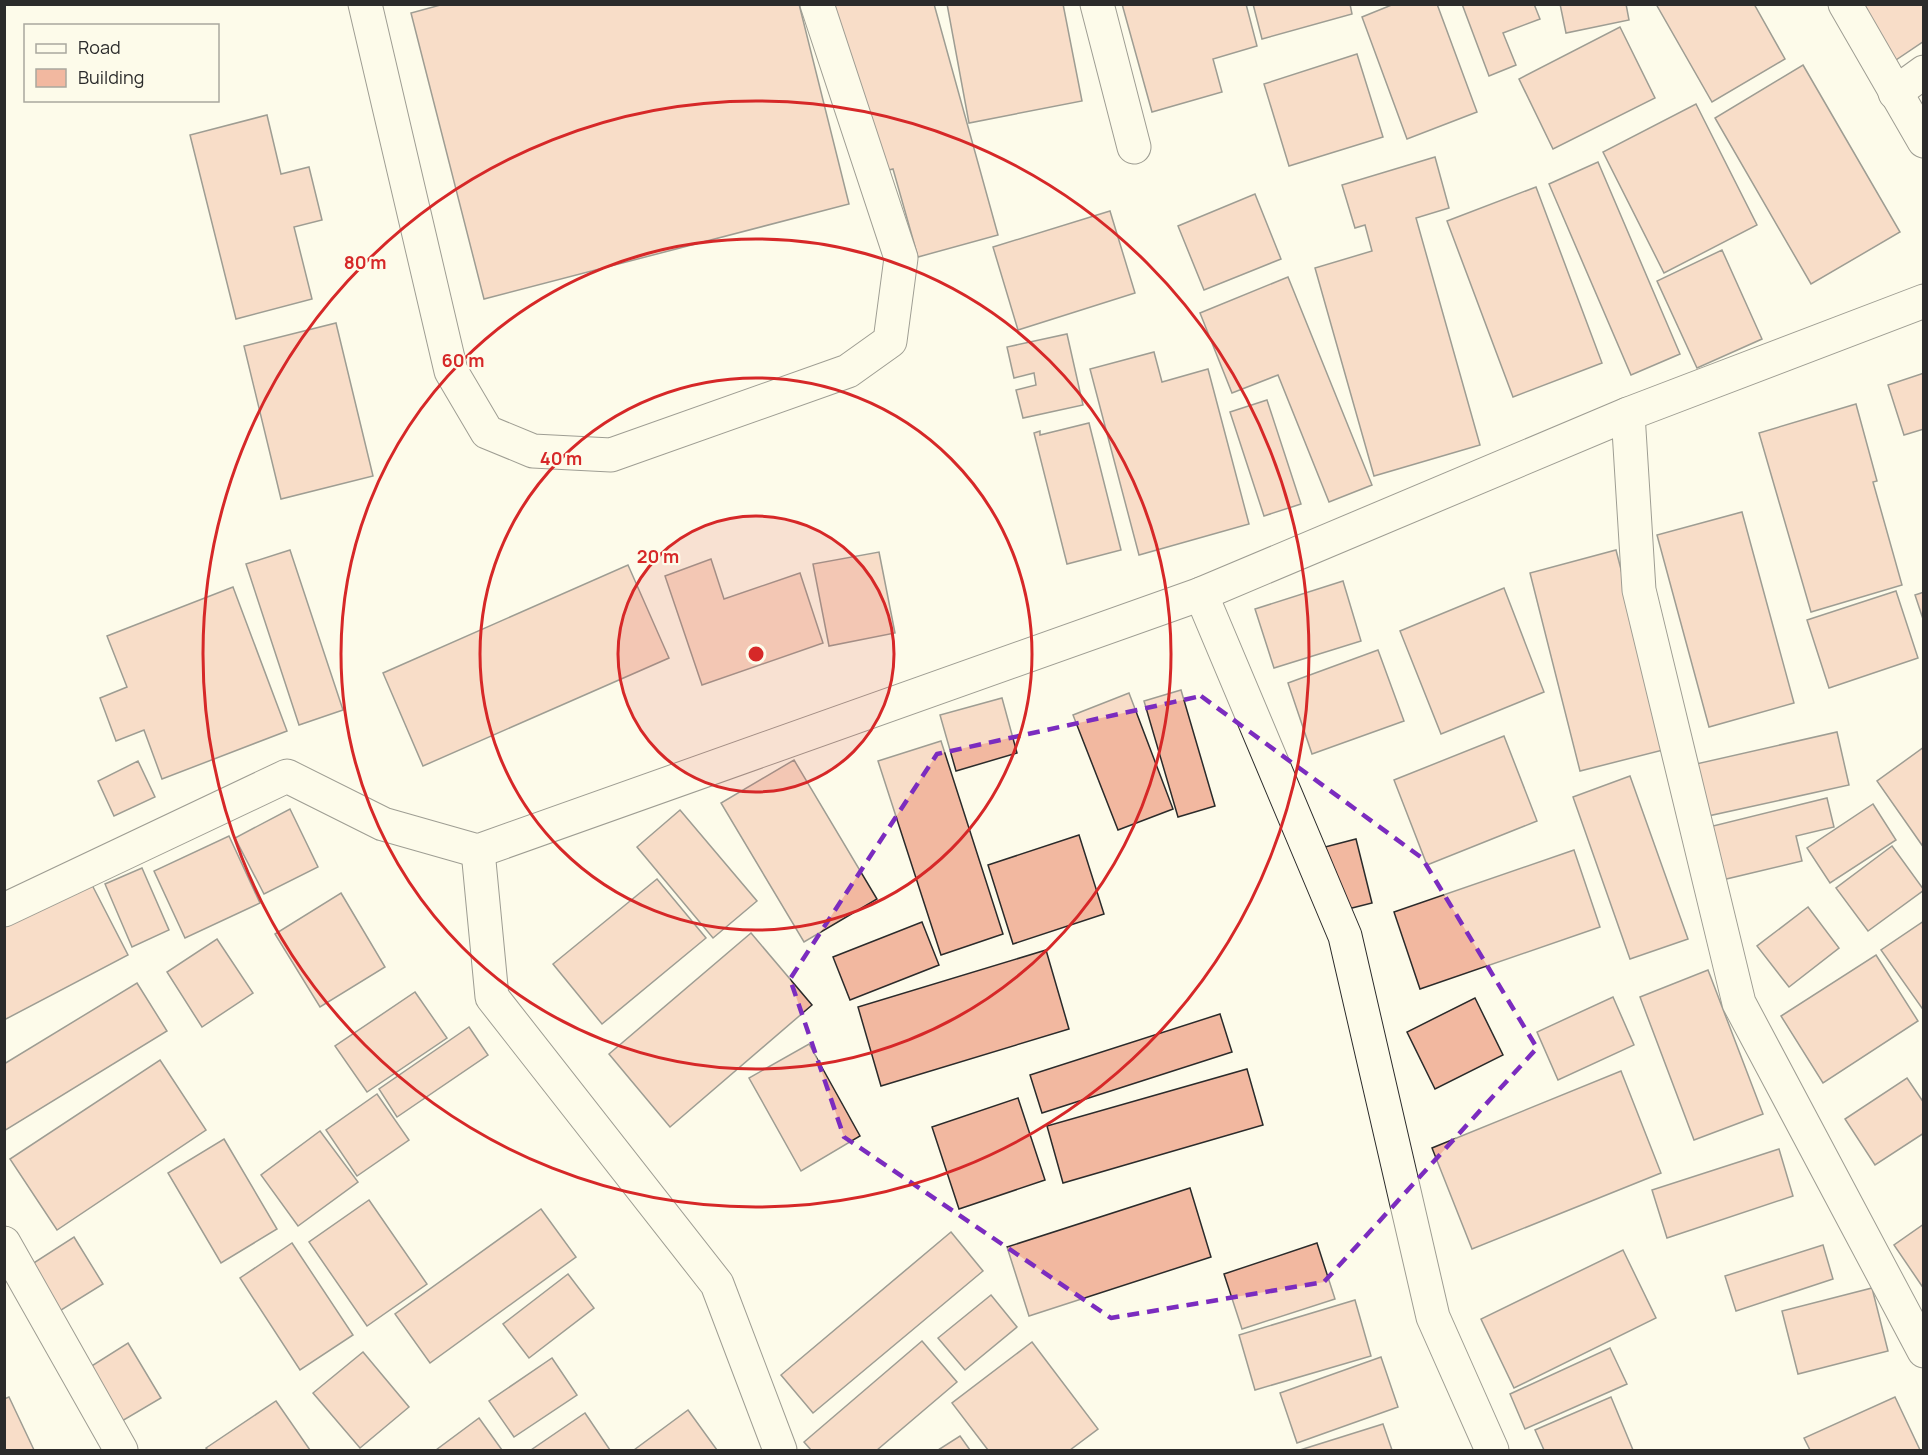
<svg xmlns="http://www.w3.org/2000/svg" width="1928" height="1455" viewBox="0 0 1928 1455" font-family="Manrope,sans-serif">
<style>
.building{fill:#f2b8a0;stroke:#2b2b2b;stroke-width:1.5}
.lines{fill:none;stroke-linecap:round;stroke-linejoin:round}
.minor-casing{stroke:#2b2b2b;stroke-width:35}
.minor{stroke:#fdfbea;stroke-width:33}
.marked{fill:none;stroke:#7b2cbf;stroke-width:4.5;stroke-dasharray:12 8;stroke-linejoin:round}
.ring{fill:none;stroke:#d62828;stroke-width:3}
.centre{fill:#d62828;stroke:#fdfbea;stroke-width:3}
.ring-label{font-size:18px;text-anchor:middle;font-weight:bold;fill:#d62828;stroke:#fdfbea;stroke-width:4.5;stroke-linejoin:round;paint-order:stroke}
</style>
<rect width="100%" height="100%" fill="#fdfbea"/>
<!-- building -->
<g class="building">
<path d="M 444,4 L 799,4 L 849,204 L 484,299 L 411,13 Z"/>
<path d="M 825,4 L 934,4 L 998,235 L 918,257 L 893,169 L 873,174 Z"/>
<path d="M 947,4 L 1063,4 L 1082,101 L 969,123 Z"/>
<path d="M 1122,4 L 1246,4 L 1257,46 L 1213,59 L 1222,92 L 1152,112 Z"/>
<path d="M 1253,4 L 1350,4 L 1352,14 L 1262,39 Z"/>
<path d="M 1394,4 L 1437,4 L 1477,112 L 1407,139 L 1362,17 Z"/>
<path d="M 1462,4 L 1534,4 L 1540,19 L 1503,33 L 1516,65 L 1489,76 Z"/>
<path d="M 1560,4 L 1626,4 L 1629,20 L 1566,33 Z"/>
<path d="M 1656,4 L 1754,4 L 1785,59 L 1712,102 Z"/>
<path d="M 1850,4 L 1924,4 L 1924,41 L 1890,64 Z"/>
<path d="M 1620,27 L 1655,98 L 1553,149 L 1519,79 Z"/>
<path d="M 1357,54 L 1383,137 L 1289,166 L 1264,84 Z"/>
<path d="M 1803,65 L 1900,232 L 1811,284 L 1715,118 Z"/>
<path d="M 1696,104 L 1757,225 L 1664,273 L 1603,152 Z"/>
<path d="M 267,115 L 281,174 L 309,167 L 322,220 L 294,227 L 312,299 L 236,319 L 190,135 Z"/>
<path d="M 1435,157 L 1449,208 L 1416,218 L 1480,445 L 1374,476 L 1315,268 L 1372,251 L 1365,225 L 1355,228 L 1342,185 Z"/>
<path d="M 1598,162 L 1680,354 L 1631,375 L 1549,184 Z"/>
<path d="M 1536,187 L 1602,363 L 1513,397 L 1447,221 Z"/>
<path d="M 1255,194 L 1281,259 L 1204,290 L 1178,226 Z"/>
<path d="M 1110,211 L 1135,293 L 1018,330 L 993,247 Z"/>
<path d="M 1722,250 L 1762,339 L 1697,368 L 1657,281 Z"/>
<path d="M 1288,277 L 1372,485 L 1329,502 L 1278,375 L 1232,393 L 1200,313 Z"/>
<path d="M 336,323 L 373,476 L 281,499 L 244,346 Z"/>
<path d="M 1067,334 L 1083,405 L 1023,418 L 1016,390 L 1036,385 L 1034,373 L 1014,378 L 1007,347 Z"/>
<path d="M 1154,352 L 1162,382 L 1208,369 L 1249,524 L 1139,555 L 1090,369 Z"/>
<path d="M 1924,373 L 1924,429 L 1904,435 L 1888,385 Z"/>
<path d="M 1267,400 L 1301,504 L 1264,516 L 1230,412 Z"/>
<path d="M 1856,404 L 1877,481 L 1873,482 L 1902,585 L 1811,612 L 1759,433 Z"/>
<path d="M 1089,423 L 1121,550 L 1067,564 L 1034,433 L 1040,431 L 1040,435 Z"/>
<path d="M 1742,512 L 1794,703 L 1709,727 L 1657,535 Z"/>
<path d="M 290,550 L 343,710 L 299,725 L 246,564 Z"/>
<path d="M 1616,550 L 1667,749 L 1580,771 L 1530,573 Z"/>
<path d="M 879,552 L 895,633 L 829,646 L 813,564 Z"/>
<path d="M 711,559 L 724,599 L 800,573 L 823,643 L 702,685 L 665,576 Z"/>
<path d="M 628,565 L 669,658 L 423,766 L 383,673 Z"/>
<path d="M 1343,581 L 1361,641 L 1274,668 L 1255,609 Z"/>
<path d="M 233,587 L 287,731 L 162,779 L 144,730 L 116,741 L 100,698 L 127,687 L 107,636 Z"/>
<path d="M 1504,588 L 1544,692 L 1441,734 L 1400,631 Z"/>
<path d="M 1896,591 L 1918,658 L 1829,688 L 1807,620 Z"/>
<path d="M 1924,592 L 1924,622 L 1915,595 Z"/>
<path d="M 1378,650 L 1404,721 L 1312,754 L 1288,683 Z"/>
<path d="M 1181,690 L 1215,806 L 1178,817 L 1144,701 Z"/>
<path d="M 1129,693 L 1173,809 L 1118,830 L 1073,715 Z"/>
<path d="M 1002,698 L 1017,753 L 956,771 L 940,715 Z"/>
<path d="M 1837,732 L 1849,785 L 1708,816 L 1696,764 Z"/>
<path d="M 1504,736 L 1537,821 L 1427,865 L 1394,780 Z"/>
<path d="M 941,741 L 1003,934 L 941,955 L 878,761 Z"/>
<path d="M 1924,747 L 1924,848 L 1877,781 Z"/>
<path d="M 794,760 L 877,899 L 804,942 L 721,803 Z"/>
<path d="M 138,761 L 155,797 L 114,816 L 98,781 Z"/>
<path d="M 1630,776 L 1688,939 L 1630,959 L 1573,797 Z"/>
<path d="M 1827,798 L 1834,827 L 1796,836 L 1802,861 L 1722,880 L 1709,827 Z"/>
<path d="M 1873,804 L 1896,840 L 1830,883 L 1807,848 Z"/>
<path d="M 290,809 L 318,867 L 264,894 L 235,838 Z"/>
<path d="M 680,810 L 757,901 L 713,938 L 637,847 Z"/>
<path d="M 1079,835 L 1104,914 L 1013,944 L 988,865 Z"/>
<path d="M 229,836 L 260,903 L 185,938 L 154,871 Z"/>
<path d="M 1356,839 L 1372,903 L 1340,911 L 1325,847 Z"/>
<path d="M 1892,846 L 1924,890 L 1868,931 L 1836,888 Z"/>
<path d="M 1574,850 L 1600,927 L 1420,989 L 1394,912 Z"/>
<path d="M 142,868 L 169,930 L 132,947 L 105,884 Z"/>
<path d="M 657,879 L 706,938 L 602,1024 L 553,964 Z"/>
<path d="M 90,881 L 128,955 L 4,1020 L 4,926 Z"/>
<path d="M 341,893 L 385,967 L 320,1007 L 275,934 Z"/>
<path d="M 1808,907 L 1839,948 L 1789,987 L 1757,946 Z"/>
<path d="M 1924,921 L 1924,1011 L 1881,950 Z"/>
<path d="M 922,922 L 939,965 L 850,1000 L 833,957 Z"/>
<path d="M 751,933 L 812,1005 L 670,1127 L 609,1054 Z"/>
<path d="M 217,939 L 253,993 L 202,1027 L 167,972 Z"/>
<path d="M 1046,950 L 1069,1029 L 881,1086 L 858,1007 Z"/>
<path d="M 1876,955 L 1918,1021 L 1823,1083 L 1781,1016 Z"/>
<path d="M 1708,970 L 1763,1114 L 1694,1140 L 1640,997 Z"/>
<path d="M 137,983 L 167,1031 L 4,1131 L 4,1064 Z"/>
<path d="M 415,992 L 447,1038 L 367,1092 L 335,1046 Z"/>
<path d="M 1613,997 L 1634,1045 L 1558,1080 L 1537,1032 Z"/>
<path d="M 1475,998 L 1503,1055 L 1435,1089 L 1407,1032 Z"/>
<path d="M 1220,1014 L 1232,1052 L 1042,1113 L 1030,1075 Z"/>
<path d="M 469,1027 L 488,1055 L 397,1117 L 379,1089 Z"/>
<path d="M 809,1044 L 860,1136 L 801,1171 L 749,1078 Z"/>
<path d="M 160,1060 L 206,1130 L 57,1230 L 10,1159 Z"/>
<path d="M 1247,1069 L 1263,1125 L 1063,1183 L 1047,1126 Z"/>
<path d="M 1621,1071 L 1661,1173 L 1472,1249 L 1432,1148 Z"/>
<path d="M 1907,1078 L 1924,1103 L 1924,1133 L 1875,1165 L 1845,1119 Z"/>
<path d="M 377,1094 L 409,1140 L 357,1176 L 326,1130 Z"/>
<path d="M 1018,1098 L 1045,1180 L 959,1209 L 932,1127 Z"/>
<path d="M 320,1131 L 358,1182 L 298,1226 L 261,1175 Z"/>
<path d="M 224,1139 L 277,1229 L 221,1263 L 168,1173 Z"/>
<path d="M 1779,1149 L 1793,1196 L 1667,1238 L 1652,1190 Z"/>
<path d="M 1190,1188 L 1211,1257 L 1029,1316 L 1007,1247 Z"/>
<path d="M 369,1200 L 427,1284 L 367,1326 L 309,1242 Z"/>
<path d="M 541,1209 L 576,1257 L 430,1363 L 395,1314 Z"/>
<path d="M 1924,1224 L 1924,1289 L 1894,1245 Z"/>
<path d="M 951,1232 L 983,1271 L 813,1413 L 781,1375 Z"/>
<path d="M 74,1237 L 103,1284 L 58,1312 L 29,1266 Z"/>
<path d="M 292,1243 L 353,1335 L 300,1370 L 240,1278 Z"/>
<path d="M 1317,1243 L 1335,1299 L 1242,1329 L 1224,1274 Z"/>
<path d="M 1823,1245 L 1833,1279 L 1736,1311 L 1725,1276 Z"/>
<path d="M 1623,1250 L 1656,1318 L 1514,1388 L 1481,1319 Z"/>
<path d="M 568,1274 L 594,1308 L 529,1358 L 503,1324 Z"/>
<path d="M 1872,1288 L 1888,1351 L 1798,1374 L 1782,1311 Z"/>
<path d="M 991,1295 L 1017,1327 L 965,1370 L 938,1338 Z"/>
<path d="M 1355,1300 L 1371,1356 L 1255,1390 L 1239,1335 Z"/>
<path d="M 922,1341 L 957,1382 L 877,1450 L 811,1450 L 804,1442 Z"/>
<path d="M 1032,1342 L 1098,1429 L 1070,1450 L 988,1450 L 952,1403 Z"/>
<path d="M 128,1343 L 161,1398 L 122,1421 L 90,1367 Z"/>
<path d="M 1610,1348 L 1627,1384 L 1525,1429 L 1510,1394 Z"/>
<path d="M 363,1352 L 409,1407 L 360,1448 L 313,1393 Z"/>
<path d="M 1381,1357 L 1398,1407 L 1297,1443 L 1280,1393 Z"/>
<path d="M 552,1358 L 577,1395 L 514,1437 L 489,1401 Z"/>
<path d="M 9,1397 L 34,1450 L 4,1450 L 4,1399 Z"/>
<path d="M 1611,1397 L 1633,1450 L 1544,1450 L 1535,1430 Z"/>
<path d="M 1895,1397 L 1920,1450 L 1810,1450 L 1804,1438 Z"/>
<path d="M 276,1401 L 310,1450 L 208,1450 L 206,1448 Z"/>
<path d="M 688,1410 L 717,1450 L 634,1450 Z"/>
<path d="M 585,1413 L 610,1450 L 531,1450 Z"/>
<path d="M 479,1418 L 502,1450 L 436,1450 Z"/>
<path d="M 1383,1424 L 1392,1450 L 1300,1450 Z"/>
<path d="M 960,1436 L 970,1450 L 938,1450 Z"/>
</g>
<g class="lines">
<defs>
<g id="minor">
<path d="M 365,4 L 451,371 L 487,432 L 533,451 L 611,455 L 848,371 L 890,341 L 901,258 L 817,4"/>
<path d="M 1097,4 L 1134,147"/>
<path d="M 1845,4 L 1924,141"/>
<path d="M 1895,93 L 1924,72"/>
<path d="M 1628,414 L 1639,590 L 1739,1003 L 1924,1351"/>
<path d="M 1201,594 L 1345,936 L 1433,1317 L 1492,1450"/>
<path d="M 478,851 L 492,997 L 717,1284 L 780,1450"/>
<path d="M 4,910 L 287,776 L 383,824 L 478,851 L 1201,594 L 1628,414 L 1924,301"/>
<path d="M 4,1243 L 121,1450"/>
</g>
</defs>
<!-- minor casing -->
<use href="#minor" class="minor-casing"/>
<!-- minor -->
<use href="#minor" class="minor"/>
</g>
<!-- marked area -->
<path d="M0 0H1928V1455H0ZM 1201,696 L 1422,858 L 1537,1048 L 1324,1282 L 1111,1318 L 844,1137 L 790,979 L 937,754 Z" fill="#fdfbea" fill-opacity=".55" fill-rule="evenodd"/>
<path class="marked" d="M 1201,696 L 1422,858 L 1537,1048 L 1324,1282 L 1111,1318 L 844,1137 L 790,979 L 937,754 Z"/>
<!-- distance rings -->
<circle cx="756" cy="654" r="138" fill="#d62828" fill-opacity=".12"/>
<g class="ring">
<circle cx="756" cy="654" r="138"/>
<circle cx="756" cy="654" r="276"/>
<circle cx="756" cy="654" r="415"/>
<circle cx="756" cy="654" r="553"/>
</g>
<circle cx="756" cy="654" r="9" class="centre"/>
<g class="ring-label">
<text x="365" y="269">80 m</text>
<text x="463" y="367">60 m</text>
<text x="561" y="465">40 m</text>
<text x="658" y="563">20 m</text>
</g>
<!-- border -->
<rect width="1928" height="1455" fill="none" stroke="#2b2b2b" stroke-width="12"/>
<!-- legend -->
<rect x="24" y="24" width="195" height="78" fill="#fdfbea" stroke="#a9a89e" stroke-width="1.5"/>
<rect x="36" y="44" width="30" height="9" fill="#fdfbea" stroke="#a9a89e" stroke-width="1.5"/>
<text x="78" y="54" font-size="18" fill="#2b2b2b">Road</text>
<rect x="36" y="69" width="30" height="18" fill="#f2b8a0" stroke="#a9a89e" stroke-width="1.5"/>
<text x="78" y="84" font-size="18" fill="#2b2b2b">Building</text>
</svg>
